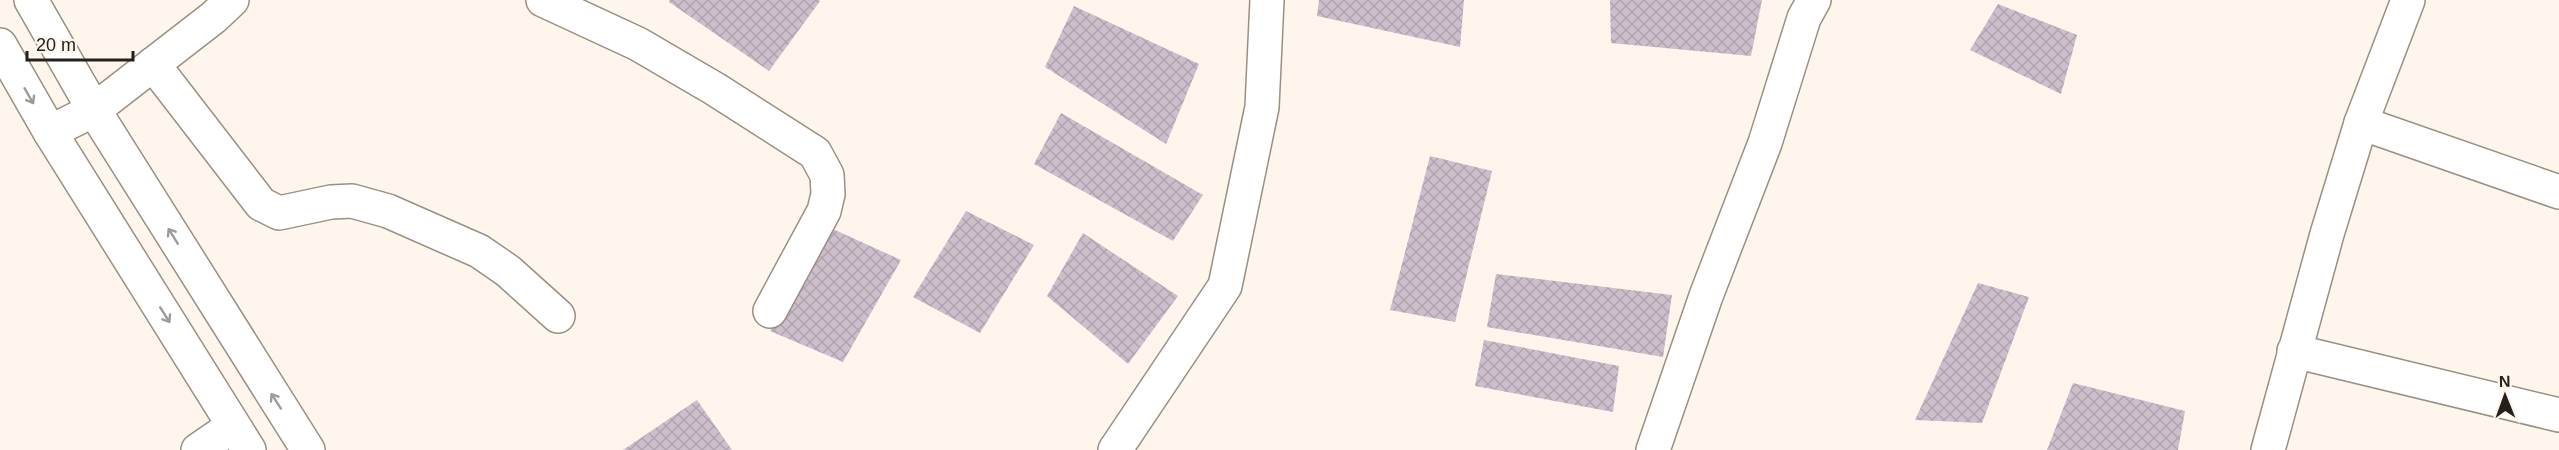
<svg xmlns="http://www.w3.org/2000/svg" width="2559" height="450" viewBox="0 0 2559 450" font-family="Arial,sans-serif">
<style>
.building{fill:url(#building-cross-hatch)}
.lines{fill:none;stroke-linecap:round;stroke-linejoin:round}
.minor-casing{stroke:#9a8f81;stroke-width:36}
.major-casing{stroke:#9a8f81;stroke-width:36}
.minor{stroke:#fff;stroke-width:33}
.major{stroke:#fff;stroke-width:33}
.oneway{stroke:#9d9b98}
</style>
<defs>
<pattern id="building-cross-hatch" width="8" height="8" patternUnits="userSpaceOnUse" patternTransform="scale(1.5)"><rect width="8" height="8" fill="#cdbecb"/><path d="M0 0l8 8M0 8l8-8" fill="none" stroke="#b0a3ae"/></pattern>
</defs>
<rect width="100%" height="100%" fill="#fef6ed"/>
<!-- building -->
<g class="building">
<path d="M 670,0 L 819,0 L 820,1 L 769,71 L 669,2 Z"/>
<path d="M 1319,0 L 1464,0 L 1460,47 L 1317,16 Z"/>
<path d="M 1610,0 L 1762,0 L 1751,56 L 1611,43 Z"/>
<path d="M 1998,4 L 2077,35 L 2061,94 L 1970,50 Z"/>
<path d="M 1074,6 L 1199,64 L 1166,144 L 1045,67 Z"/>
<path d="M 1061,113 L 1203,195 L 1173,241 L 1034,164 Z"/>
<path d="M 1430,156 L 1492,171 L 1455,322 L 1390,310 Z"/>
<path d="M 966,211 L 1034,245 L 980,333 L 913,297 Z"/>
<path d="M 824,225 L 901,260 L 843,362 L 770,331 Z"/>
<path d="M 1083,233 L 1178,296 L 1128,364 L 1047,296 Z"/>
<path d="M 1496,274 L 1672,295 L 1663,357 L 1487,327 Z"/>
<path d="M 1978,283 L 2029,297 L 1982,423 L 1915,420 Z"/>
<path d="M 1484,340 L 1619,366 L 1613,412 L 1475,386 Z"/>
<path d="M 2073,383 L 2185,411 L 2178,450 L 2047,450 Z"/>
<path d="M 697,400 L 732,450 L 623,450 Z"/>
</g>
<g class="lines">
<defs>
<g id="minor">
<path d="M 543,0 L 638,44 L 715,89 L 815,153 L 827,175 L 828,194 L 824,211 L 770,311"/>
<path d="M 153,64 L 261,204 L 279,213 L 331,202 L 352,201 L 388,211 L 479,251 L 508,271 L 558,316"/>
<path d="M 2361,123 L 2559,192"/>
<path d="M 50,132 L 94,110 L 214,17 L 232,0"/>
<path d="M 2294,351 L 2559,415"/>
<path d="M 198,450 L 233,426"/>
<path d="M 1115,450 L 1225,286 L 1262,107 L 1267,0"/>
<path d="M 1653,450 L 1706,296 L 1765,143 L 1804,18 L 1814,0"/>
<path d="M 2268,450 L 2327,234 L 2361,123 L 2408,0"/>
</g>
<g id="major">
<path d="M 31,0 L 94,110 L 308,450"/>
<path d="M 0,45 L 50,132 L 249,450"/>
</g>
</defs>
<!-- minor casing -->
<use href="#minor" class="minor-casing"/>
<!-- major casing -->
<use href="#major" class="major-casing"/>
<!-- minor -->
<use href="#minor" class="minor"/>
<!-- major -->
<use href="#major" class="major"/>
</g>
<!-- one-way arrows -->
<defs><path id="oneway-shaft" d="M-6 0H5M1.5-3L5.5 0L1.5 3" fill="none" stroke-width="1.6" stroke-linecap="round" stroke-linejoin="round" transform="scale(1.5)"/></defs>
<g class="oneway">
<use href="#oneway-shaft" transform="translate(29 96) rotate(60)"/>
<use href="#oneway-shaft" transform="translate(173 236) rotate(-122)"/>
<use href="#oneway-shaft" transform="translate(165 315) rotate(58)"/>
<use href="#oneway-shaft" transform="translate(276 401) rotate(-123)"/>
</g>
<!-- north arrow -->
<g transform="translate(2505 396) rotate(359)" stroke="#fef6ed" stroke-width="4.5" paint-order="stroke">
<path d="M0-4.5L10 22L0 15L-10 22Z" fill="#25201b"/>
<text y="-9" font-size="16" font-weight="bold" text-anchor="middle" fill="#25201b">N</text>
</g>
<!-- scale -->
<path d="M27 51v9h106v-9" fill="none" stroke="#25201b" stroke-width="3"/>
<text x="36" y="51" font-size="18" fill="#25201b" stroke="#fef6ed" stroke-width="4.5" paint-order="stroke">20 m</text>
</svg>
